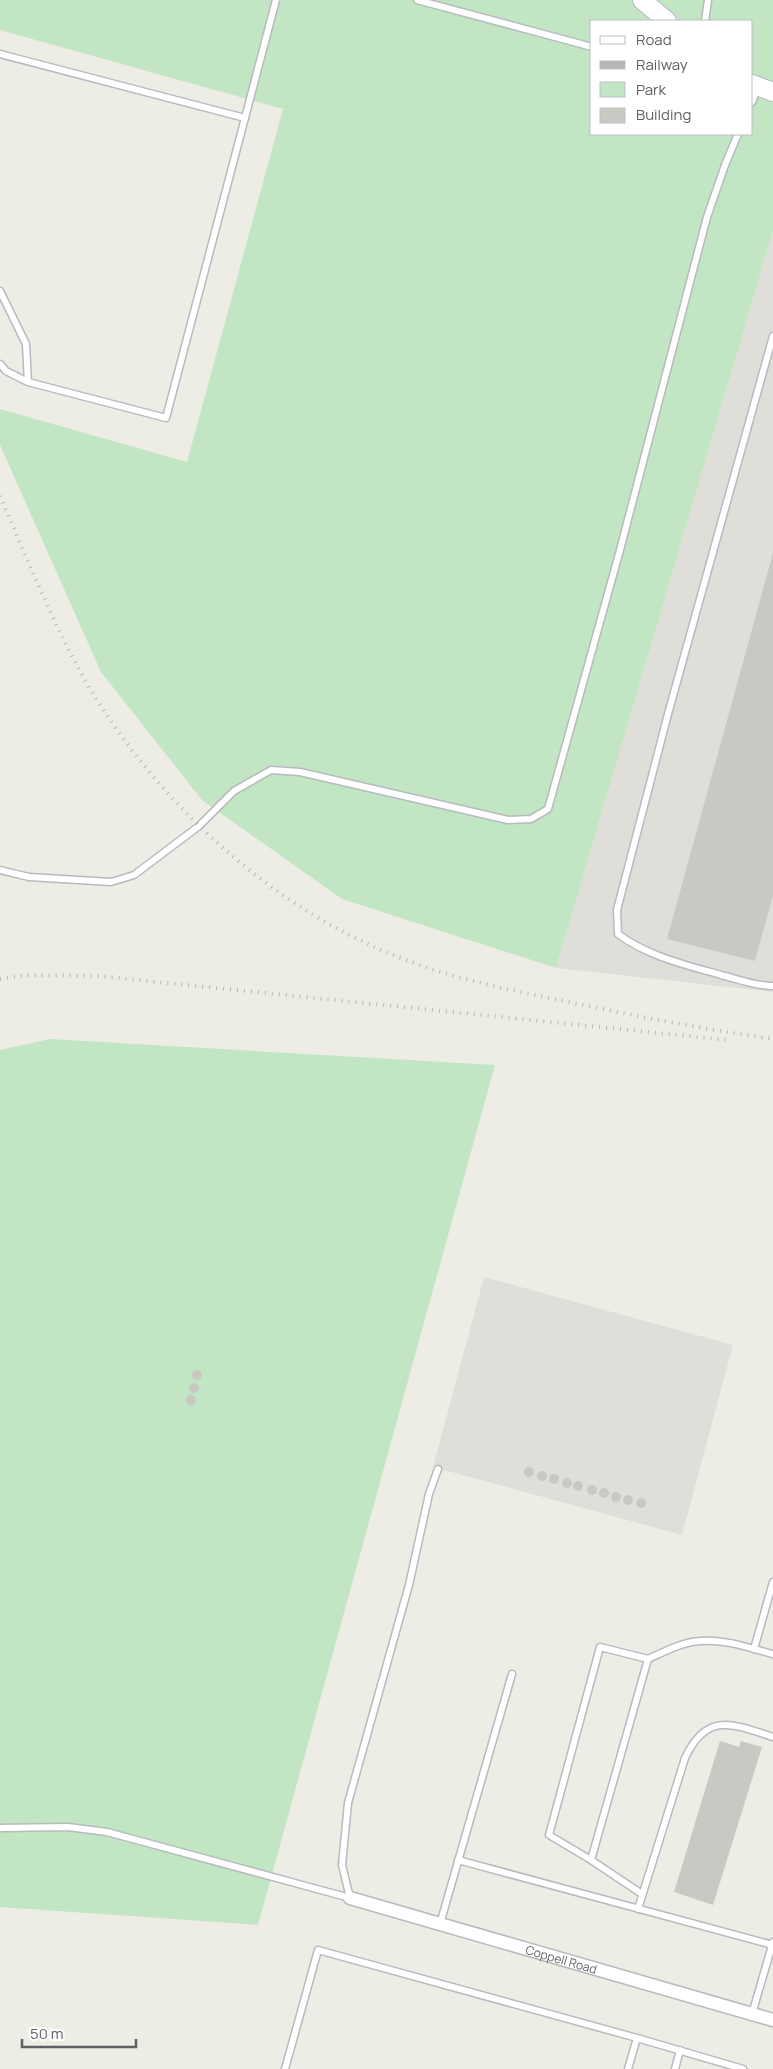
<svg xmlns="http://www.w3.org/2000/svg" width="773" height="2069" viewBox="0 0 773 2069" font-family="Manrope,sans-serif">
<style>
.industrial{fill:#e0ded9}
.green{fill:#c2e5c4;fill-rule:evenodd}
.building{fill:#cac8c2}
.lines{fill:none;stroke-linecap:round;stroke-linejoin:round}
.lane-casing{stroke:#b7babe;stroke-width:9}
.street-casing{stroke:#b7babe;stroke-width:15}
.secondary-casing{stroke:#b6b9be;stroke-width:20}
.lane{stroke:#fff;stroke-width:6}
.street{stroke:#fff;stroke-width:12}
.secondary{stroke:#fff;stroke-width:18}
.rail{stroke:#b5b6b6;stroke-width:4;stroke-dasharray:1 6;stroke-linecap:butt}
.labels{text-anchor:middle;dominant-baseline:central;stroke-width:4;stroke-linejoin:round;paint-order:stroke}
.street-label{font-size:12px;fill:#5d6064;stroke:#fff}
</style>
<rect width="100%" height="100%" fill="#eeede5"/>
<!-- industrial -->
<g class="industrial">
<path d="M 773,231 L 773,992 L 556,968 Z"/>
<path d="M 484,1277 L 733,1345 L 682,1535 L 433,1467 Z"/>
</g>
<!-- green -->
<g class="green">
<path d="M 0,0 L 773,0 L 773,231 L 556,968 L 342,899 L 202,800 L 101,672 L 0,445 L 0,409 L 187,462 L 283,109 L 0,30 ZM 592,21 L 752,21 L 752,134 L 592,134 Z"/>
<path d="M 50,1039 L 495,1065 L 258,1925 L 0,1907 L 0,1050 Z"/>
</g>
<!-- building -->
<g class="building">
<path d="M 773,553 L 773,895 L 755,961 L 667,939 Z"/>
<circle cx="197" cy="1375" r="5"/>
<circle cx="194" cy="1388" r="5"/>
<circle cx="191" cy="1400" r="5"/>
<circle cx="529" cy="1472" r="5"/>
<circle cx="542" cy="1476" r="5"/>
<circle cx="554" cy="1479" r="5"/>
<circle cx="567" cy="1483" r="5"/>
<circle cx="578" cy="1486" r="5"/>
<circle cx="592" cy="1490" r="5"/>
<circle cx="604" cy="1493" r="5"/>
<circle cx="616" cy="1497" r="5"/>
<circle cx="628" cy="1500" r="5"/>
<circle cx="641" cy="1503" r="5"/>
<path d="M 720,1741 L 739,1747 L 741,1741 L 762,1747 L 713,1905 L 674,1892 Z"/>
</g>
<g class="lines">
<defs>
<g id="lane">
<path d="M 417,0 L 592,47"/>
<path d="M 705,21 L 708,0"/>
<path d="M 0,54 L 245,118"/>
<path d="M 752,102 L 758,87"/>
<path d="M 0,291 L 26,344 L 28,382 L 166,418 L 276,0"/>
<path d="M 773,336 L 668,714 L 617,910 L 618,934 C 647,956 686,965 721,975 C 738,979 755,986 773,986"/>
<path d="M 0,364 L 6,371 L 28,382"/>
<path d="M 0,870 L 29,877 L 111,882 L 134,875 L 199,826 L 234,791 L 271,770 L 300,772 L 508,820 L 531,819 L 548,809 L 620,550 L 707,217 L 725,165 L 738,134"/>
<path d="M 754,1649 L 773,1582"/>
<path d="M 0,1828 L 68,1827 L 107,1832 L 350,1898 L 342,1865 L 348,1803 L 409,1585 L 429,1494 L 438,1469"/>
<path d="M 458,1860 L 773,1945"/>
<path d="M 591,1860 L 549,1835 L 600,1647 L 648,1659"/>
<path d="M 642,1894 L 591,1860 L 648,1659 C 664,1652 682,1642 700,1641 C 725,1639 749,1648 773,1654"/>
<path d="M 638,1909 L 685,1758 C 707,1711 733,1724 773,1737"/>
<path d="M 440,1924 L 512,1674"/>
<path d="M 752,2014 L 773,1942"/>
<path d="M 637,2038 L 743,2069"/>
<path d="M 285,2069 L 318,1950 L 637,2038 L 628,2069"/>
<path d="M 675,2069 L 680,2050"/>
</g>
<g id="street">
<path id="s1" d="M 350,1898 L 773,2020"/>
</g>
<g id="secondary">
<path d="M 642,0 L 667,21"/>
<path d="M 752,84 L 773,92"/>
</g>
</defs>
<!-- lane casing -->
<use href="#lane" class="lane-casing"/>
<!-- street casing -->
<use href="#street" class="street-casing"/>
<!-- secondary casing -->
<use href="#secondary" class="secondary-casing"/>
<!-- lane -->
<use href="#lane" class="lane"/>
<!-- street -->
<use href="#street" class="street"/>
<!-- secondary -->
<use href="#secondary" class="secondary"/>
<!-- rail -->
<g class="rail">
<path d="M 0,496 C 33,572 63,651 110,720 C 181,823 283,913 401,958 C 459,981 521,992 583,1005 C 646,1018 709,1030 773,1039"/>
<path d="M 0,979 L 25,975 L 99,976 L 727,1040"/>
</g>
</g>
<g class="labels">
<!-- street labels -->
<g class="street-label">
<text stroke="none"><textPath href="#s1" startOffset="220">Coppell Road</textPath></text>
</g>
</g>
<!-- legend -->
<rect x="590" y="20" width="162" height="115" fill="#ffffff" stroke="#bebfc1"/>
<rect x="600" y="36" width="25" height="8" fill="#ffffff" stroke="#bebfc1"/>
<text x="636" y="45" font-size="15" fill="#5d6064">Road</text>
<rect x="600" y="61" width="25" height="8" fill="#b5b6b6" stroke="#bebfc1"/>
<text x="636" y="70" font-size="15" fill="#5d6064">Railway</text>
<rect x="600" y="82" width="25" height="15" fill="#c2e5c4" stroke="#bebfc1"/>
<text x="636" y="95" font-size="15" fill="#5d6064">Park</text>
<rect x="600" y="108" width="25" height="15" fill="#cac8c2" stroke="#bebfc1"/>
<text x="636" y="120" font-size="15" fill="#5d6064">Building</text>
<!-- scale -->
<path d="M22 2039v8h114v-8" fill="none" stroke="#5d6064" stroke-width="2.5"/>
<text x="30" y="2039" font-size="15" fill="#5d6064" stroke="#ffffff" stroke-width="4" paint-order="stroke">50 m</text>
</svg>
